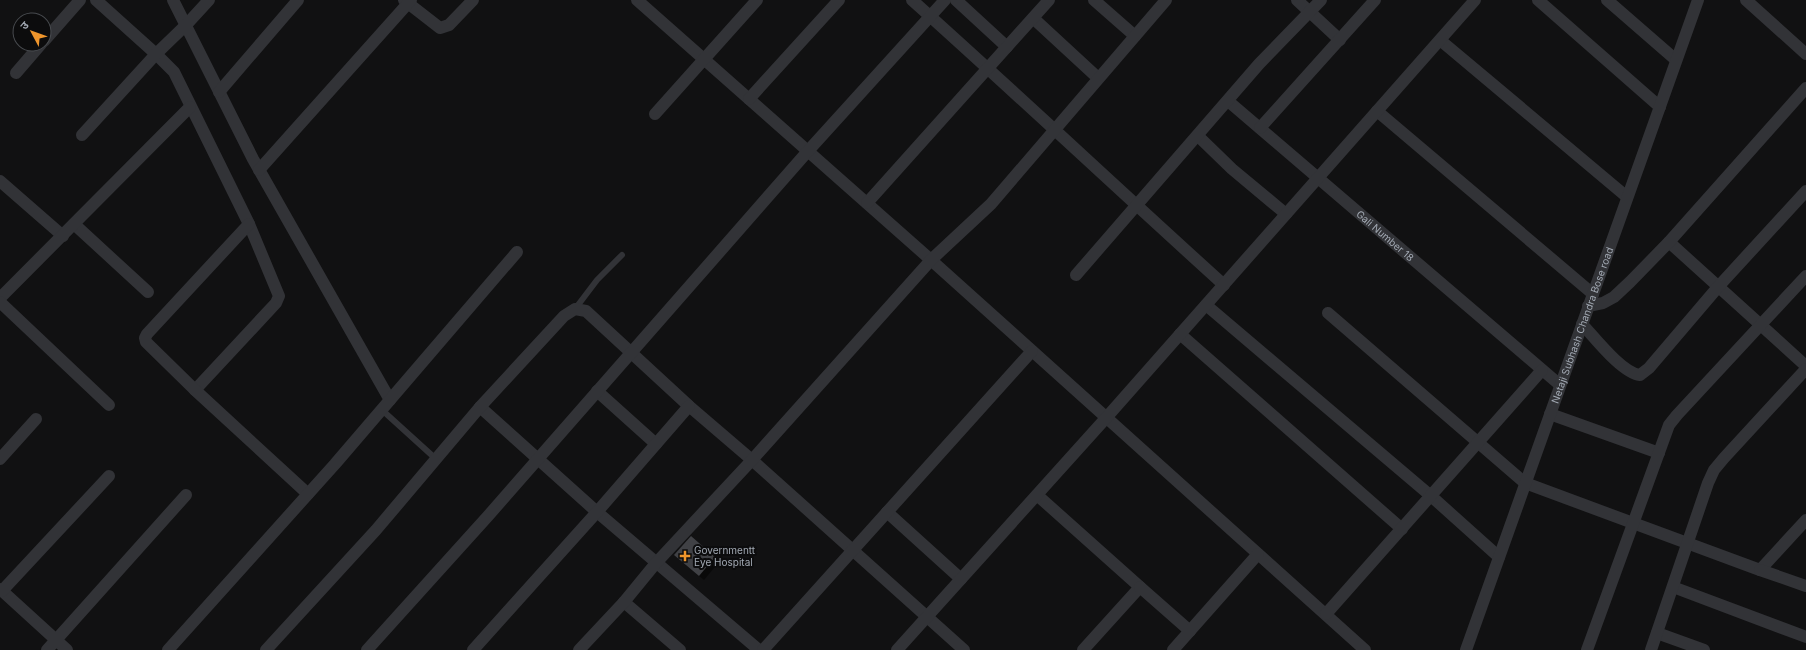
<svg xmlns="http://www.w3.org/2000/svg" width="1806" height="650" viewBox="0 0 1806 650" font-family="Inter,'Noto Sans Devanagari',sans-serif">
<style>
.shadow{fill:#0007}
.building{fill:#404145}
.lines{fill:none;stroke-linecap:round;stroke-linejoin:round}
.lane{stroke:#323337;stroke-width:6}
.street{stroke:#323337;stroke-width:12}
.poi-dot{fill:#ef952c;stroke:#0c0c0d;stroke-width:1.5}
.labels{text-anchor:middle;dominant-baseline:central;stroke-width:4;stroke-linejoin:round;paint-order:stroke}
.street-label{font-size:10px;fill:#a2a9b3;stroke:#0c0c0d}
.poi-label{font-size:10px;fill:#a2a9b3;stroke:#0c0c0d;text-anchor:start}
</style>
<rect width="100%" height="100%" fill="#111112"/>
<!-- shadow -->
<path class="shadow" d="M 715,557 L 719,562 L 704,580 L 680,560 Z"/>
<!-- building -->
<path class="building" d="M 691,536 L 715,557 L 699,576 L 674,555 Z"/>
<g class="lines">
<!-- lane -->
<g class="lane">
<path d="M 575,309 L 597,280 L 622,255"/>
<path d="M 382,410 L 436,459"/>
</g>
<!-- street -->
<g class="street">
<path d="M 96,0 L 156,54 L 174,72 L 249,224 L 279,296 L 276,303 L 195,390"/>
<path d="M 173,0 L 253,159 L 390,400"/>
<path d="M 404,0 L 440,28 L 449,25 L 473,0"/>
<path d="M 637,0 L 931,260 L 1365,650"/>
<path d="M 912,0 C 1017,94 1119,190 1224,285"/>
<path d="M 956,0 L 1007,47"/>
<path d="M 1094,0 L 1135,36"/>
<path d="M 1297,0 L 1340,40"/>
<path d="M 1538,0 L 1660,107"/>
<path d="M 1607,0 L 1676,60"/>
<path d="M 1746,0 L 1806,54"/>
<path d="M 1033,18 L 1098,78"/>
<path d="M 1440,40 L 1627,197"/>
<path d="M 44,41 L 80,0"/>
<path d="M 16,73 L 41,44"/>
<path d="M 219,92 L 298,0"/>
<path d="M 749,99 L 839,0"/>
<path id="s1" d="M 1228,101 L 1560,385"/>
<path d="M 1377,111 L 1593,294"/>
<path d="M 655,114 L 757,0"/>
<path d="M 1260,128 L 1375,0"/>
<path d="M 82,135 L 156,54 L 187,24 L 209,0"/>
<path d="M 1198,136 L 1232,169 L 1286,214"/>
<path d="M 259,170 L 411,0"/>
<path d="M 0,181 L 63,236"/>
<path d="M 867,203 L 1049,0"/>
<path d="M 74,224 L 148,292"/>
<path d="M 249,224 L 147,334 L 145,338 L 146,342 L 195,390 L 308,494"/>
<path d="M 1669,242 L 1806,366"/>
<path d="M 1076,275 L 1259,64 L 1321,0"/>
<path d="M 0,298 L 190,107"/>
<path d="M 0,302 L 109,405"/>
<path d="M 1206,305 L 1431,496 L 1499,557"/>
<path d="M 1588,306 L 1603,303 L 1614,297 L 1630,282 L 1669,242 L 1806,88"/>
<path d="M 1328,313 L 1525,483 L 1760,570 L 1806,520"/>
<path d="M 1582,324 C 1595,338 1622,373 1640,375 L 1649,368 L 1718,287 L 1806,191"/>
<path d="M 1180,334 L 1402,529"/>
<path d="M 597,391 L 656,444"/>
<path d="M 480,407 L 597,512 L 759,650"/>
<path d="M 1550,414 L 1659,453"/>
<path d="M 0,459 L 36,419"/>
<path d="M 1037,495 L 1140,587 L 1083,650"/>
<path d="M 887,512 L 961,579"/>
<path d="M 1760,570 L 1806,586"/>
<path d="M 1140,587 L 1190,631"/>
<path d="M 1673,587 L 1806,637"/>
<path d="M 0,589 L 67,650"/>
<path d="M 2,591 L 109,476"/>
<path d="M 624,602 L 680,650"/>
<path d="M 1326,614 L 1542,370"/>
<path d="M 1657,633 L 1704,650"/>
<path d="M 47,650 L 186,495"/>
<path d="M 168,650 L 335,464 L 517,252"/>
<path d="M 266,650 L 376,530 L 480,407 L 564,316 L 575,309 L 586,311 L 689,406 L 752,460 L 964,650"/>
<path d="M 367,650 L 488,516 L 808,151 L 945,0"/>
<path d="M 473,650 L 597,512 L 689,406"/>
<path d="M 579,650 L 624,602 L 656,563 L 752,460 L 931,260 L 991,204 L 1166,0"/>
<path d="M 763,650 L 1032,351"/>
<path d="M 897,650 L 1106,418 L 1475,0"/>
<path d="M 1173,650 L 1258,554"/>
<path id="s2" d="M 1466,650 L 1698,0"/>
<path d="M 1587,650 L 1669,425 L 1677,415 L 1806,276"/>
<path d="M 1651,650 L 1708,483 L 1714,470 L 1724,458 L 1806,369"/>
</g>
</g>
<!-- markers -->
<path class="poi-dot" d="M683 550h4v4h4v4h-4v4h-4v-4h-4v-4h4z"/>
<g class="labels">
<!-- street labels -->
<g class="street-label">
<text stroke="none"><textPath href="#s1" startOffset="207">Gali Number 18</textPath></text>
<text stroke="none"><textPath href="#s2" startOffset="345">Netaji Subhash Chandra Bose road</textPath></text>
</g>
<!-- poi labels -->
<g class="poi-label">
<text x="694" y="550">Governmentt<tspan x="694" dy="12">Eye Hospital</tspan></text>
</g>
</g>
<!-- north arrow -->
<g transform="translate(32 32) rotate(311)"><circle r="19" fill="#0c0c0d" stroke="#484b4f"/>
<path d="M0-3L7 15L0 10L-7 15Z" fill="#ef952c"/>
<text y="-6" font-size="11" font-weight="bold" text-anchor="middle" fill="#a2a9b3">उ</text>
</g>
</svg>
